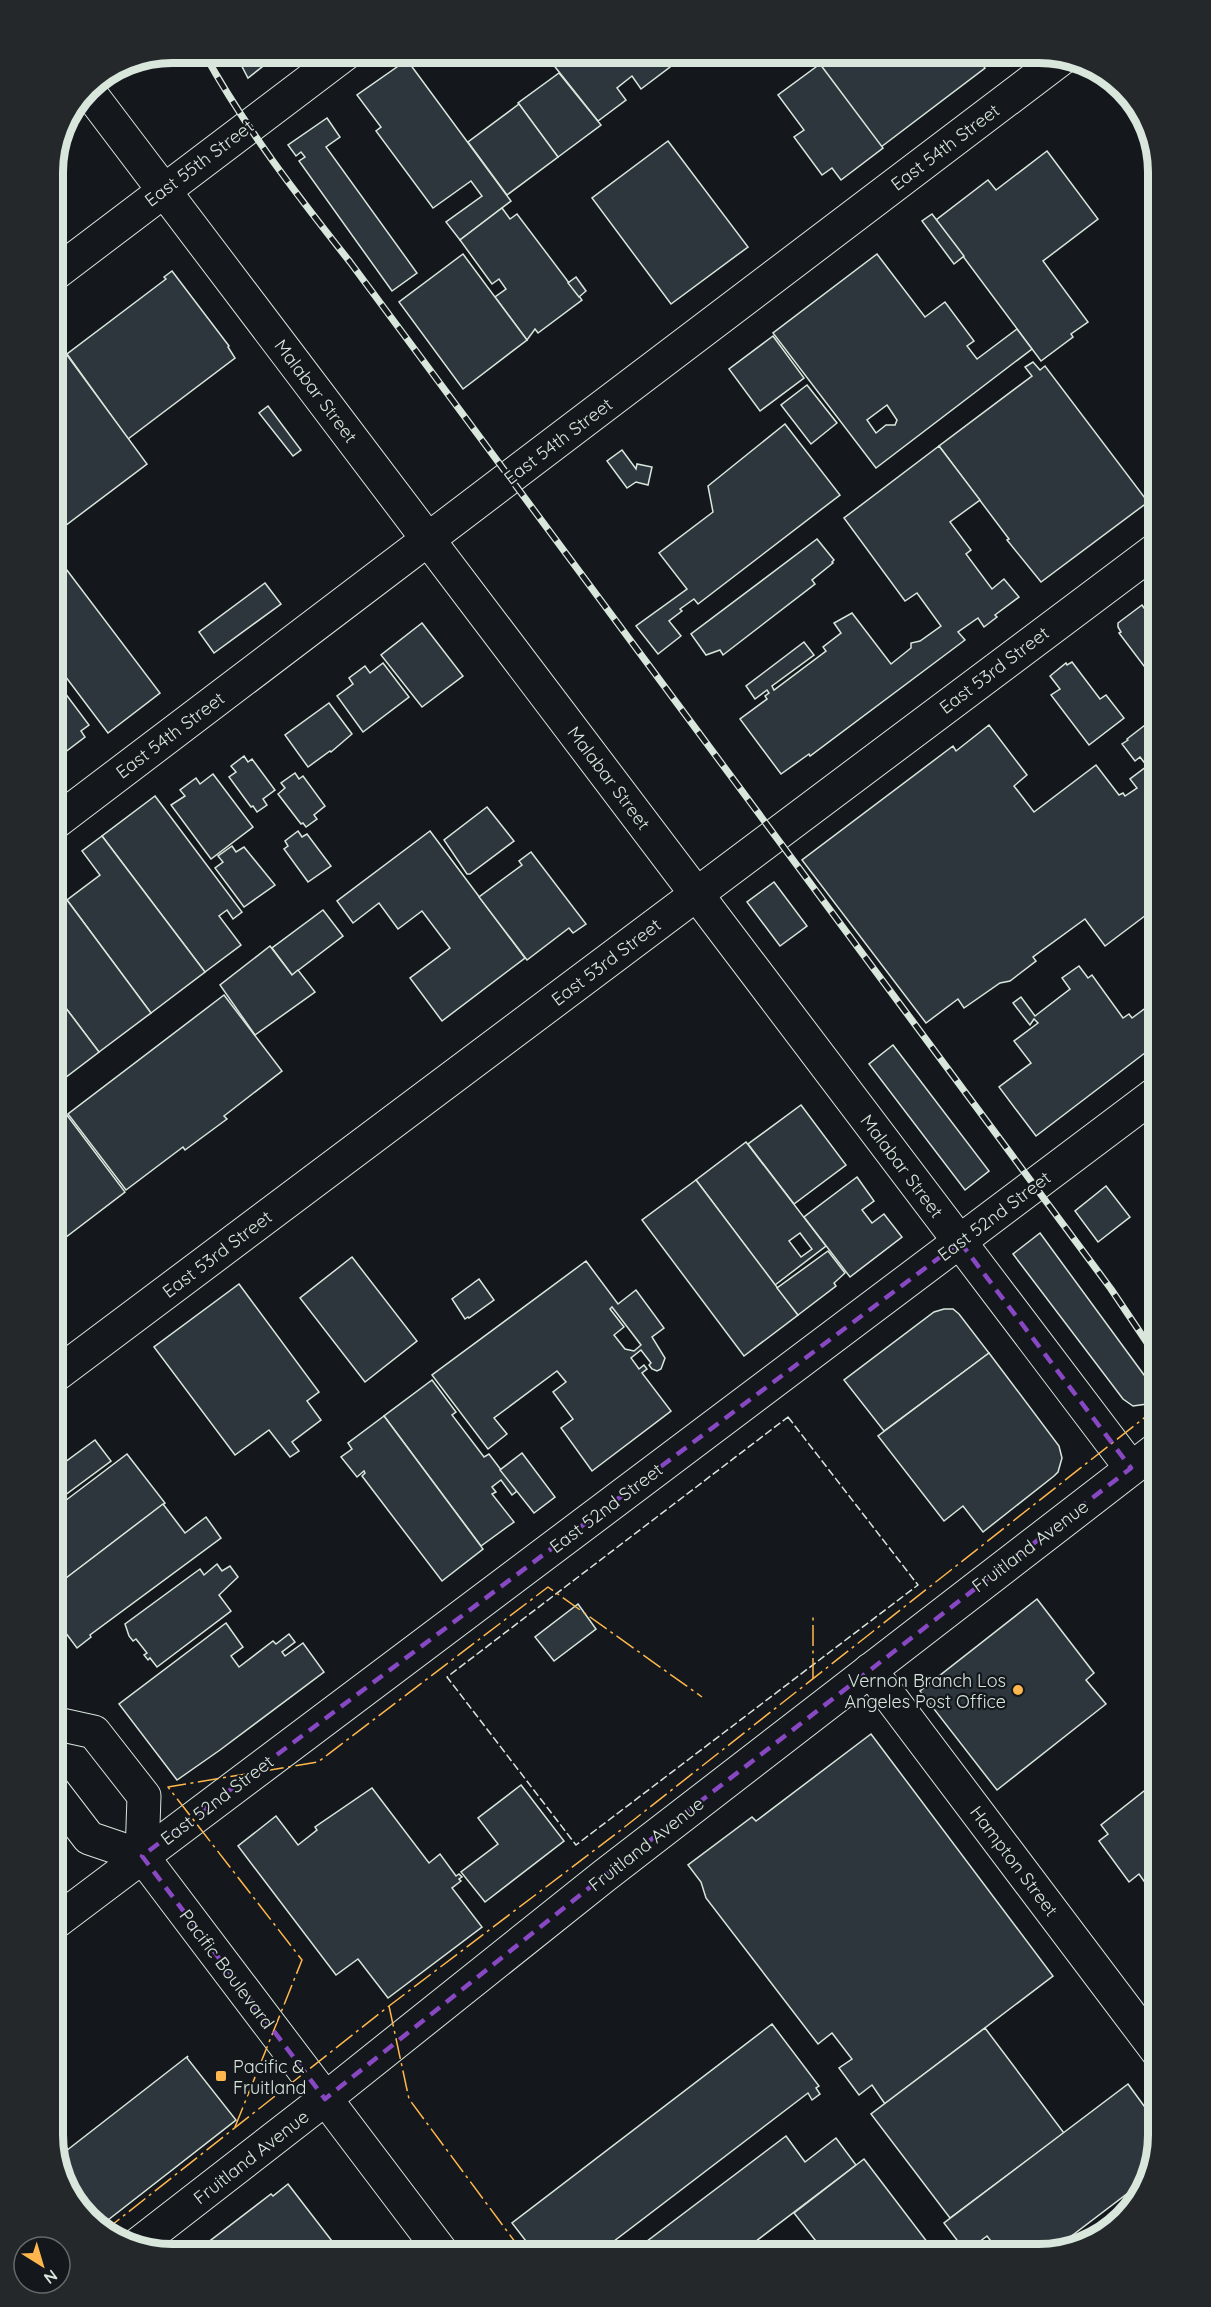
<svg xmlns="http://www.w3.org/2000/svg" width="1211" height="2307" viewBox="0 0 1211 2307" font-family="Quicksand,sans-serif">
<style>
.building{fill:#2c363c;stroke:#d8e6dc;stroke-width:1.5;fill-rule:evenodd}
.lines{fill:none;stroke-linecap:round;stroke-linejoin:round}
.minor-casing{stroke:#d8e6dc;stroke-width:35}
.major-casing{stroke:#d8e6dc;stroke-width:35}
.minor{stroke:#14181c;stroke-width:33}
.major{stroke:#14181c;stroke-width:33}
.rail-casing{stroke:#d8e6dc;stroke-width:7}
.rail{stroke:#14181c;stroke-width:4.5;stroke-dasharray:14;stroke-linecap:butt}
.fence{stroke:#d8e6dc;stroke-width:1.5;stroke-dasharray:8 3;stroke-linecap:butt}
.power{stroke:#ffb74d;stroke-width:1.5;stroke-dasharray:21 4.5 3 4.5;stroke-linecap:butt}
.marked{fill:none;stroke:#8948c3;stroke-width:4.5;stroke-dasharray:12 8;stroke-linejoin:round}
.poi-dot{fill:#ffb74d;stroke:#14181c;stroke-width:2}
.labels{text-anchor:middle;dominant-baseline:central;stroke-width:4.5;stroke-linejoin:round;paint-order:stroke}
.street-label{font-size:18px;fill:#d8e6dc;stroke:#14181c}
.poi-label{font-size:18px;fill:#d8e6dc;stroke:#14181c;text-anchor:end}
.rim{fill:none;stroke:#d8e6dc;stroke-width:8}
</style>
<rect width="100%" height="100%" fill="#14181c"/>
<!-- building -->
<g class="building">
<path d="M 235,53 L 280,53 L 248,78 Z"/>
<path d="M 544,53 L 659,53 L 670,67 L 641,89 L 632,76 L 617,88 L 626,100 L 598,121 Z"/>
<path d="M 811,53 L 926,53 L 932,60 L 941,53 L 973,53 L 985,68 L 881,147 Z"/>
<path d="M 998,53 L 1012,53 L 1003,60 Z"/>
<path d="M 407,60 L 511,201 L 460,240 L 446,222 L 482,196 L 471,181 L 433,208 L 376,131 L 381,127 L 357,95 Z"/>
<path d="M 820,64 L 883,148 L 841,180 L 832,168 L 822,175 L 794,137 L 804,130 L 778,95 Z"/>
<path d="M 559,73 L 601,125 L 558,157 L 518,103 Z"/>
<path d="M 519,104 L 558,157 L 507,195 L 468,142 Z"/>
<path d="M 327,118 L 340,137 L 326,147 L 417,273 L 392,291 L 299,161 L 305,157 L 301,152 L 296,156 L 288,145 Z"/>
<path d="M 668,141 L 748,247 L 671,304 L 592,198 Z"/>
<path d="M 1047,151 L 1098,219 L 1043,261 L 1088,322 L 1071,334 L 1073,337 L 1041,361 L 936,220 L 988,180 L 996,190 Z"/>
<path d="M 502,208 L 510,219 L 517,214 L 582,300 L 538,333 L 535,329 L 527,340 L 495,297 L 506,289 L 499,279 L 492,284 L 460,240 Z"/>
<path d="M 932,214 L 964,256 L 954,264 L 922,221 Z"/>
<path d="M 463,254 L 527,340 L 463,389 L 399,302 Z"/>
<path d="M 877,254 L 925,317 L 945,302 L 974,341 L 967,346 L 977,359 L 1017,329 L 1032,349 L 876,468 L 773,333 ZM 887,405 L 897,420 L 895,425 L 886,425 L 876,433 L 867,420 Z"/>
<path d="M 172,271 L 229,346 L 228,347 L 235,358 L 128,439 L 67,354 L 166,279 L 164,277 Z"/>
<path d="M 576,277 L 586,291 L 579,297 L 568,283 Z"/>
<path d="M 53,336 L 147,464 L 53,535 Z"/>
<path d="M 773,336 L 804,378 L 760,411 L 729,369 Z"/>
<path d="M 1033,362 L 1040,370 L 1045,366 L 1148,502 L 1041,582 L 1007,540 L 1009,539 L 939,446 L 1032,376 L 1025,367 Z"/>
<path d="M 807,385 L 837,423 L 811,444 L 781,405 Z"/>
<path d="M 268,406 L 301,450 L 293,456 L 259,413 Z"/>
<path d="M 785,424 L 840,495 L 698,604 L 694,599 L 680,609 L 682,611 L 669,621 L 681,636 L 658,654 L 636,626 L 687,589 L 659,553 L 713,512 L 708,486 Z"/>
<path d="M 939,446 L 980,500 L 950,522 L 971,550 L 966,554 L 992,589 L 1004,579 L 1019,597 L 995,615 L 997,617 L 984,627 L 978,618 L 958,632 L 965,640 L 810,756 L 809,754 L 781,774 L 740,719 L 767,699 L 765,696 L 769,693 L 767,690 L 755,699 L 746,686 L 804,642 L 814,655 L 772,686 L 774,690 L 826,651 L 823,647 L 841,633 L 834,623 L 852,613 L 891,664 L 911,648 L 911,643 L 920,641 L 941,626 L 917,593 L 905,601 L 844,518 Z"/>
<path d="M 622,450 L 636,469 L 637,464 L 652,467 L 648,485 L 636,482 L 627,488 L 607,461 Z"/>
<path d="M 817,539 L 834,560 L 832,562 L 833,563 L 812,580 L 815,584 L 723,655 L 720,650 L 706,655 L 691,634 Z"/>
<path d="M 57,557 L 160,693 L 108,733 L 53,660 L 53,561 Z"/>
<path d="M 265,583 L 281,604 L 214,653 L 199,632 Z"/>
<path d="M 1158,599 L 1158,625 L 1146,608 Z"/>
<path d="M 1142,605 L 1158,628 L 1158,661 L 1147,670 L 1119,633 L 1121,632 L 1118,627 L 1118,623 Z"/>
<path d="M 422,623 L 463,676 L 422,707 L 381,655 Z"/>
<path d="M 1072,662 L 1100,699 L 1106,695 L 1124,718 L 1089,745 L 1051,695 L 1060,689 L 1050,676 L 1066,663 L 1067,665 Z"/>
<path d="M 383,663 L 409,697 L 363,732 L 337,696 L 353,684 L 349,678 L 365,666 L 370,673 Z"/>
<path d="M 62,689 L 89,725 L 81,731 L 85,737 L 60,756 L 55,750 L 53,752 L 53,696 Z"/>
<path d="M 329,703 L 352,734 L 331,752 L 330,751 L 308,767 L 285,735 Z"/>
<path d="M 1158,715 L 1158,906 L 1105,946 L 1085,919 L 1033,957 L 1036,961 L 1010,981 L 1000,983 L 964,1008 L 958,999 L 926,1023 L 802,860 L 953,746 L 956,751 L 989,725 L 1027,775 L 1014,786 L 1034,812 L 1096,765 L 1119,795 L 1123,793 L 1125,796 L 1137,788 L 1130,779 L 1147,766 L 1140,757 L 1135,761 L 1122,744 L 1128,740 L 1127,739 Z"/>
<path d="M 244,756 L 248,762 L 252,759 L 275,790 L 263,799 L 267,805 L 257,812 L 253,806 L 251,807 L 229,777 L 236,772 L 231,766 Z"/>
<path d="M 295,773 L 299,779 L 303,776 L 325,806 L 314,815 L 317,819 L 306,827 L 303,823 L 301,824 L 278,794 L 285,788 L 281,783 Z"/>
<path d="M 213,774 L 253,827 L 211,859 L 171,805 L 185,796 L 180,790 L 196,778 L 200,784 Z"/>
<path d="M 155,796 L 242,912 L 233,919 L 227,910 L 219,916 L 241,945 L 205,972 L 102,836 Z"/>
<path d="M 487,807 L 514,841 L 470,874 L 467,874 L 444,840 Z"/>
<path d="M 298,831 L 302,837 L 307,834 L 331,866 L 308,882 L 284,849 L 288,846 L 285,841 Z"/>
<path d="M 430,831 L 525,958 L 442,1021 L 410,978 L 450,948 L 422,911 L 398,929 L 379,903 L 353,923 L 337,901 Z"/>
<path d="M 102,836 L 205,972 L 151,1013 L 67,900 L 100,875 L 82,851 Z"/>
<path d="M 232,846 L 236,852 L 244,847 L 275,885 L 244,907 L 215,868 L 223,862 L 218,856 Z"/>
<path d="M 531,852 L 586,924 L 573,933 L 569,928 L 527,960 L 479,897 L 522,865 L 519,861 Z"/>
<path d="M 774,882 L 807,926 L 780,946 L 747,902 Z"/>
<path d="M 67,900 L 151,1013 L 99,1052 L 53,991 L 53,911 Z"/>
<path d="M 323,910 L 343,936 L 292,975 L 272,948 Z"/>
<path d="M 270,946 L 292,975 L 298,970 L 315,992 L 255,1035 L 220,985 Z"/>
<path d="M 1079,966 L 1088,978 L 1092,975 L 1123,1018 L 1129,1014 L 1132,1018 L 1151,1004 L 1157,1004 L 1158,1043 L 1036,1136 L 999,1087 L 1031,1063 L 1014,1041 L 1038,1023 L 1034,1019 L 1030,1025 L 1013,1003 L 1021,997 L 1035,1016 L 1070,989 L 1062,978 Z"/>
<path d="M 53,991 L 99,1052 L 53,1087 Z"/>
<path d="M 224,995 L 282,1071 L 224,1116 L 227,1119 L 185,1150 L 183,1147 L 126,1190 L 68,1114 Z"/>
<path d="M 893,1045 L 989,1171 L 965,1190 L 869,1064 Z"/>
<path d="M 801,1105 L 846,1165 L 794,1204 L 748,1144 Z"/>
<path d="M 60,1106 L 125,1192 L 53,1247 L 53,1112 Z"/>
<path d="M 746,1142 L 826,1246 L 775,1285 L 696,1180 ZM 800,1233 L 812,1249 L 801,1257 L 789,1241 Z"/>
<path d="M 857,1177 L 874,1201 L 862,1210 L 872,1223 L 884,1214 L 902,1237 L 850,1277 L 804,1217 Z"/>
<path d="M 696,1180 L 798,1315 L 744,1356 L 642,1220 Z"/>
<path d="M 1106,1186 L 1130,1217 L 1098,1242 L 1075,1211 Z"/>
<path d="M 1040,1233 L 1158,1394 L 1147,1404 L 1133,1406 L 1123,1399 L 1013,1254 Z"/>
<path d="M 828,1251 L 845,1273 L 834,1283 L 836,1286 L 798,1315 L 777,1288 Z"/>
<path d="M 352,1257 L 417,1341 L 365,1382 L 300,1298 Z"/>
<path d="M 586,1261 L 618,1304 L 636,1290 L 664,1328 L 652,1337 L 665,1358 L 661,1369 L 657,1371 L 652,1369 L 649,1365 L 651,1363 L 641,1350 L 631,1358 L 639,1369 L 644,1365 L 647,1369 L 642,1373 L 671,1411 L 592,1471 L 561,1428 L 573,1419 L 553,1392 L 566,1382 L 557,1371 L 494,1418 L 507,1434 L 488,1449 L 432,1375 ZM 612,1307 L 641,1345 L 634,1351 L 625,1349 L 614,1335 L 624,1327 L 610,1309 Z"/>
<path d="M 479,1279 L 494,1300 L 469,1318 L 468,1317 L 465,1319 L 452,1299 Z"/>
<path d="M 239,1284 L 319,1392 L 307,1401 L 321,1420 L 292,1442 L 299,1451 L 290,1457 L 269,1430 L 235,1455 L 154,1347 Z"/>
<path d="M 944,1309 L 953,1309 L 959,1314 L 989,1353 L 884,1431 L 844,1380 L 934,1312 Z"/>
<path d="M 989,1353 L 1059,1446 L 1062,1458 L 1058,1472 L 1054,1476 L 983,1532 L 963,1506 L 944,1521 L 878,1436 Z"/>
<path d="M 432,1380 L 456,1412 L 452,1415 L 484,1457 L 489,1454 L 517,1491 L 512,1495 L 501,1480 L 492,1487 L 496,1492 L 492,1494 L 514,1522 L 481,1546 L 384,1416 Z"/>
<path d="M 384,1416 L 483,1549 L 442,1581 L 362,1476 L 365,1473 L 364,1471 L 357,1477 L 341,1457 L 352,1449 L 348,1443 Z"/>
<path d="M 95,1440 L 111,1461 L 53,1504 L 53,1471 Z"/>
<path d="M 522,1453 L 555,1497 L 534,1513 L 500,1470 Z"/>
<path d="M 127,1454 L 165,1503 L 53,1588 L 53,1510 Z"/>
<path d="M 163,1504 L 185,1533 L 206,1517 L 221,1538 L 90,1635 L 91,1637 L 77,1648 L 53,1616 L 53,1588 Z"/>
<path d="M 217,1564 L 222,1571 L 230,1566 L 238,1577 L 219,1595 L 231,1611 L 157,1667 L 150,1658 L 148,1660 L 144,1655 L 147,1653 L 136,1639 L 133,1641 L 129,1636 L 125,1624 L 200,1569 L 204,1575 Z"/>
<path d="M 1037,1599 L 1094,1673 L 1086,1680 L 1106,1704 L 997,1790 L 920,1691 Z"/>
<path d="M 578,1604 L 596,1629 L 554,1661 L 535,1637 Z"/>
<path d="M 226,1623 L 243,1647 L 231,1656 L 239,1667 L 273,1641 L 276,1644 L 289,1634 L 295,1642 L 282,1652 L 285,1656 L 303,1643 L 324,1672 L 220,1750 L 177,1780 L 119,1704 Z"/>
<path d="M 871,1734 L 1053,1976 L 885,2104 L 872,2085 L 859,2095 L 839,2068 L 852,2059 L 832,2033 L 818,2044 L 706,1898 L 701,1882 L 688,1865 L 752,1817 L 756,1821 Z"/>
<path d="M 1158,1780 L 1158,1901 L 1139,1874 L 1129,1882 L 1099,1841 L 1108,1834 L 1101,1825 Z"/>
<path d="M 521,1785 L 564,1841 L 485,1902 L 461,1872 L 498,1844 L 478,1818 Z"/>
<path d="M 372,1788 L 429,1863 L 440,1854 L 456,1876 L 459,1874 L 462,1877 L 459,1879 L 461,1881 L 452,1888 L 482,1927 L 388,1998 L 358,1959 L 336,1975 L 238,1846 L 276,1816 L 298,1845 L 317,1830 L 315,1827 Z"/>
<path d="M 772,2024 L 819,2086 L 816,2088 L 820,2094 L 812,2100 L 808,2093 L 597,2254 L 536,2254 L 512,2223 Z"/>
<path d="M 985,2028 L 1064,2133 L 950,2218 L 871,2114 Z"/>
<path d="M 188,2056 L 187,2058 L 236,2120 L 99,2227 L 62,2181 L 57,2158 Z"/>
<path d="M 1128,2084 L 1158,2125 L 1158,2136 L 1145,2180 L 1049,2253 L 1001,2254 L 987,2236 L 966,2252 L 944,2223 Z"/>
<path d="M 786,2136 L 805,2162 L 836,2138 L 856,2165 L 739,2254 L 630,2254 Z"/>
<path d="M 864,2159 L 928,2243 L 912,2254 L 826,2254 L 794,2213 Z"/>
<path d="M 288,2184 L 342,2254 L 201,2254 L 198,2250 L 271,2194 L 273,2196 Z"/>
</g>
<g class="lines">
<defs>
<g id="minor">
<path d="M 87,89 L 1131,1468"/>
<path d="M 53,275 L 346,53"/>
<path d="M 53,824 L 1062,58"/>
<path d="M 53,1377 L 1158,548"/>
<path d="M 870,1670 L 1158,2052"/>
<path d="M 53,1924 L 1158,1092"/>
<path d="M 137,2245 L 325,2099 L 604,1876 L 1158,1448"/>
</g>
<g id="major">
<path d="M 53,1723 L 94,1732 L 144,1796 L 142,1856"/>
<path d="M 53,1791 L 89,1838 L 142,1856 L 443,2254"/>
</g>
</defs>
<!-- minor casing -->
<use href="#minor" class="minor-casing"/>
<!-- major casing -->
<use href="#major" class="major-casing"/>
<!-- minor -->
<use href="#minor" class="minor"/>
<!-- major -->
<use href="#major" class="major"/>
<defs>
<path id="rail" d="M 204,53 C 245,128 297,195 350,262 L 1111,1289 L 1158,1359"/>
</defs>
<!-- rail casing -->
<use href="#rail" class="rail-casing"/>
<!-- rail -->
<use href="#rail" class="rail"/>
<!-- fence -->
<path class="fence" d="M 788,1417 L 918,1585 L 576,1845 L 447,1677 Z"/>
<!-- power -->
<g class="power">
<path d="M 813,1679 L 813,1614"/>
<path d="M 389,2006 L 409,2099 L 524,2254"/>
<path d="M 235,2127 L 302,1960 L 168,1787 L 318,1762 L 548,1587 L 702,1697"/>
<path d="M 103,2232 L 389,2006 L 617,1833 L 1158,1407"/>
</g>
</g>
<!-- marked area -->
<path class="marked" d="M 960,1242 L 1131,1468 L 604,1876 L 325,2099 L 142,1856 Z"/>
<!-- markers -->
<g class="poi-dot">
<circle cx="1018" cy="1690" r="6"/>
<rect x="215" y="2070" width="12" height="12" rx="3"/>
</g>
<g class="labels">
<!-- street labels -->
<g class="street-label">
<text transform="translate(945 147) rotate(-37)">East 54th Street</text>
<text transform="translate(199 163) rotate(-37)">East 55th Street</text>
<text transform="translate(316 391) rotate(53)">Malabar Street</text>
<text transform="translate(558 441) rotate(-37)">East 54th Street</text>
<text transform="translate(994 670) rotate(-37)">East 53rd Street</text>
<text transform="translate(170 735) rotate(-37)">East 54th Street</text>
<text transform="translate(609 778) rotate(53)">Malabar Street</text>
<text transform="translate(606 962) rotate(-37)">East 53rd Street</text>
<text transform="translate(902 1166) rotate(53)">Malabar Street</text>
<text transform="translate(994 1216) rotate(-37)">East 52nd Street</text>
<text transform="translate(217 1254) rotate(-37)">East 53rd Street</text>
<text transform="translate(606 1508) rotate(-37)">East 52nd Street</text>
<text transform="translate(1030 1546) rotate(-37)">Fruitland Avenue</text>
<text transform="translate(217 1800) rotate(-37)">East 52nd Street</text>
<text transform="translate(646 1844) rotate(-38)">Fruitland Avenue</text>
<text transform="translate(1014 1861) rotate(53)">Hampton Street</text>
<text transform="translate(227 1969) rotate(53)">Pacific Boulevard</text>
<text transform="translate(251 2157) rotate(-38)">Fruitland Avenue</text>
</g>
<!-- poi labels -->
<g class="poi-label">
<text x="1006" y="1680">Vernon Branch Los<tspan x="1006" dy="21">Angeles Post Office</tspan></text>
<text x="233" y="2066" text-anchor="start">Pacific &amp;<tspan x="233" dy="21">Fruitland</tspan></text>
</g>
</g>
<!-- crop -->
<path d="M0 0H1211V2307H0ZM172 63H1039A109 109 0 0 1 1148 172V2135A109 109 0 0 1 1039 2244H172A109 109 0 0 1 63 2135V172A109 109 0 0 1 172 63Z" fill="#24282b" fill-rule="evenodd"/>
<path class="rim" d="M172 63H1039A109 109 0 0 1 1148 172V2135A109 109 0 0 1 1039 2244H172A109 109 0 0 1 63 2135V172A109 109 0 0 1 172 63Z"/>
<!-- north arrow -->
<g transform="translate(42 2265) rotate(143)"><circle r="28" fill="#14181c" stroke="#626a69" stroke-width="1.5"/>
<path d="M0-4.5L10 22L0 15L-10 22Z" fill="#ffb74d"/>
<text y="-9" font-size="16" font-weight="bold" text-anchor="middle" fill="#d8e6dc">N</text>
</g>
</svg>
